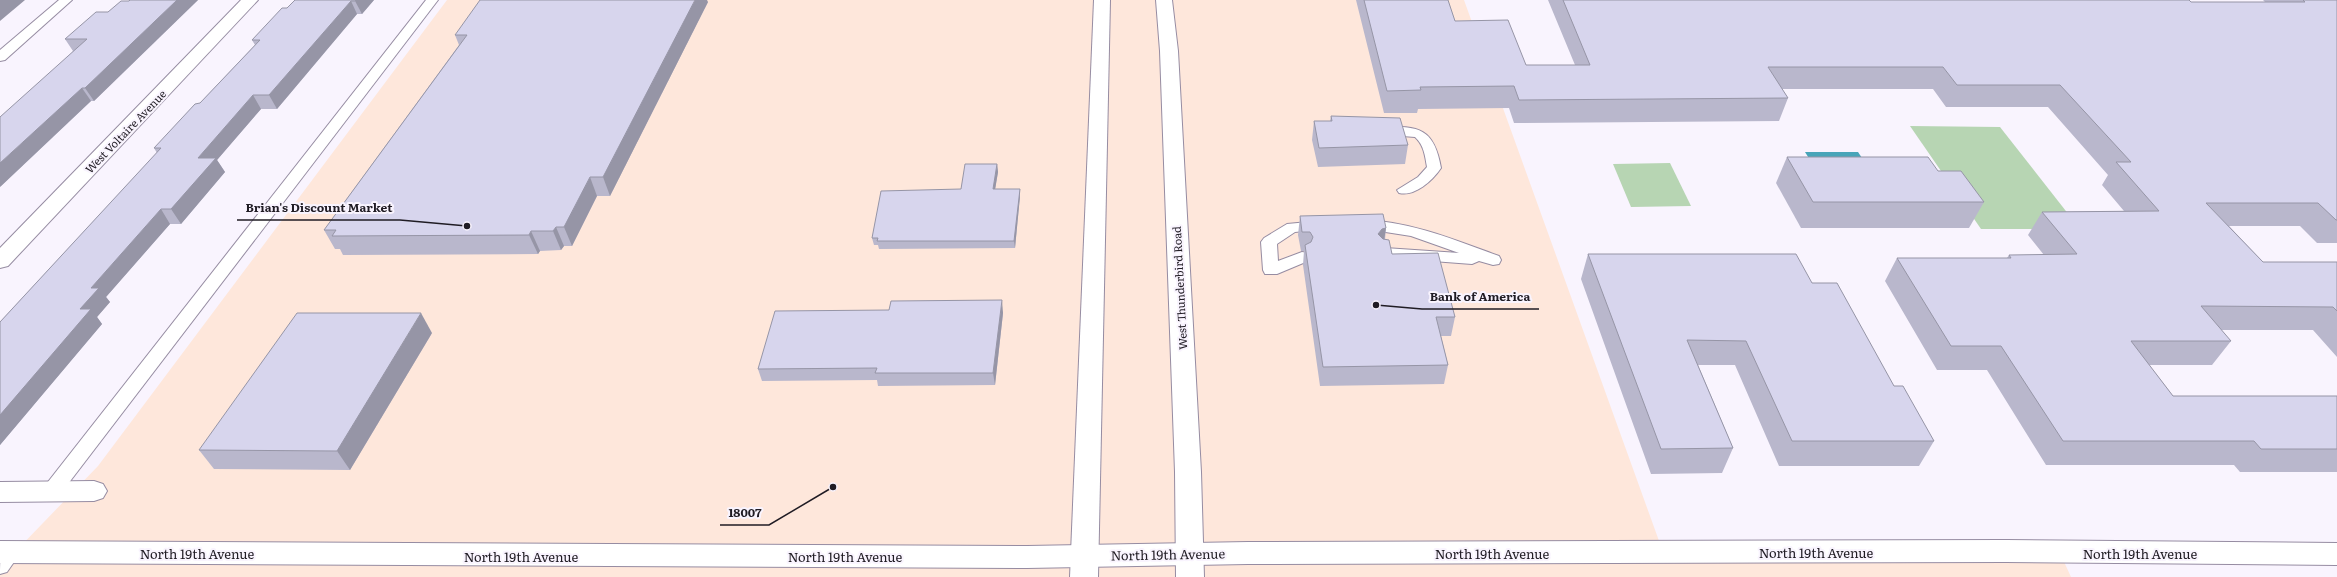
<svg xmlns="http://www.w3.org/2000/svg" width="2337" height="577" viewBox="0 0 2337 577" font-family="Literata,serif">
<style>
.commercial{fill:#fee7db}
.green{fill:#b7d5b3}
.water{fill:#48a5b9}
.lines{fill:none;stroke-linecap:round;stroke-linejoin:round}
.lane-casing{stroke:#968ca2;stroke-width:2}
.street-casing{stroke:#968ca2;stroke-width:2}
.secondary-casing{stroke:#968ca2;stroke-width:2}
.primary-casing{stroke:#968ca2;stroke-width:2}
.lane{fill:#fff;fill-rule:evenodd}
.street{fill:#fff;fill-rule:evenodd}
.secondary{fill:#fff;fill-rule:evenodd}
.primary{fill:#fff;fill-rule:evenodd}
.wall{fill:#b9b7cc}
.shaded-wall{fill:#9695a6}
.building{fill:#d7d5ed;stroke:#9695a6}
.labels{text-anchor:middle;dominant-baseline:central;stroke-width:4;stroke-linejoin:round;paint-order:stroke}
.street-label{font-size:11px;fill:#201c24;stroke:#f9f4fe}
.near-street-label{font-size:13px;fill:#201c24;stroke:#f9f4fe}
.leader{fill:none;stroke:#201c24;stroke-width:1.5}
.callout-dot{fill:#201c24;stroke:#f9f4fe;stroke-width:1.5}
.callout-label{font-size:12px;text-anchor:middle;font-weight:bold;fill:#201c24;stroke:#f9f4fe;stroke-width:4;stroke-linejoin:round;paint-order:stroke}
</style>
<rect width="100%" height="100%" fill="#f9f4fe"/>
<!-- commercial -->
<path class="commercial" d="M 447,0 L 1464,0 L 1663,552 L 2060,553 L 2071,577 L 0,577 L 0,564 L 15,552 L 98,466 Z"/>
<!-- green -->
<g class="green">
<path d="M 1910,126 L 2000,127 L 2080,229 L 1981,229 Z"/>
<path d="M 1670,163 L 1691,206 L 1631,207 L 1613,164 Z"/>
</g>
<!-- water -->
<path class="water" d="M 1805,152 L 1858,152 L 1872,173 L 1818,173 Z"/>
<g class="lines">
<defs>
<g id="lane">
<path d="M 59,0 L 72,0 L 5,60 L 0,61 L 0,50 Z"/>
<path d="M 426,0 L 438,0 L 58,497 L 51,499 L 44,497 L 42,492 L 44,487 Z"/>
<path d="M 1382,127 C 1419,126 1434,128 1441,168 C 1433,180 1415,197 1399,193 L 1397,190 L 1418,177 L 1427,167 C 1425,156 1424,145 1415,137 L 1377,134 L 1375,131 Z"/>
<path d="M 1365,220 C 1412,222 1455,240 1499,256 L 1501,260 L 1499,264 L 1493,265 L 1479,261 L 1472,264 L 1380,257 L 1377,253 L 1380,249 L 1385,248 L 1459,253 L 1411,236 L 1360,228 L 1357,225 L 1360,222 Z"/>
<path d="M 1319,221 L 1324,223 L 1327,226 L 1324,229 L 1295,232 L 1277,244 L 1278,261 L 1302,252 L 1308,253 L 1310,257 L 1308,261 L 1277,274 L 1265,274 L 1263,270 L 1261,242 L 1264,238 L 1287,224 Z"/>
<path d="M 11,544 L 18,546 L 21,552 L 7,572 L 0,574 C 0,561 0,549 11,544 Z"/>
</g>
<g id="street">
<path d="M 241,0 L 258,0 L 8,266 L 0,268 L 0,248 Z"/>
<path d="M 94,481 L 103,484 L 107,491 L 103,498 L 94,501 L 0,502 L 0,482 Z"/>
</g>
<g id="secondary">
<path d="M 1094,0 L 1110,0 L 1098,577 L 1070,577 Z"/>
<path d="M 1156,0 L 1172,0 L 1178,51 L 1201,472 L 1204,577 L 1176,577 L 1175,472 L 1160,51 Z"/>
</g>
<path id="primary" d="M 2006,540 L 2337,543 L 2337,565 L 2006,562 L 1248,564 L 1027,568 L 0,563 L 0,541 L 1027,546 L 1248,542 Z"/>
</defs>
<!-- lane casing -->
<use href="#lane" class="lane-casing"/>
<!-- street casing -->
<use href="#street" class="street-casing"/>
<!-- secondary casing -->
<use href="#secondary" class="secondary-casing"/>
<!-- primary casing -->
<use href="#primary" class="primary-casing"/>
<!-- lane -->
<use href="#lane" class="lane"/>
<!-- street -->
<use href="#street" class="street"/>
<!-- secondary -->
<use href="#secondary" class="secondary"/>
<!-- primary -->
<use href="#primary" class="primary"/>
</g>
<!-- wall -->
<g class="wall">
<path d="M 130,0 L 198,0 L 94,101 L 91,101 L 0,187 L 73,51 L 65,39 L 108,12 Z"/>
<path d="M 295,0 L 374,0 L 362,14 L 357,14 L 277,109 L 261,109 L 217,160 L 225,172 L 181,224 L 170,224 L 106,297 L 110,302 L 97,317 L 102,324 L 0,445 L 0,322 L 157,153 L 154,148 L 200,103 L 255,45 L 252,40 L 287,8 Z"/>
<path d="M 1356,0 L 1448,0 L 1455,21 L 1526,65 L 1575,65 L 1548,0 L 2189,0 L 2191,2 L 2265,2 L 2263,0 L 2337,0 L 2337,243 L 2317,243 L 2300,226 L 2229,226 L 2263,262 L 2337,262 L 2337,357 L 2313,330 L 2221,330 L 2231,341 L 2212,365 L 2149,365 L 2173,396 L 2337,396 L 2337,472 L 2240,472 L 2234,465 L 2046,465 L 1987,370 L 1937,370 L 1885,281 L 1897,258 L 2007,258 L 2009,255 L 2044,255 L 2028,235 L 2042,212 L 2124,211 L 2102,185 L 2108,175 L 2048,107 L 1946,107 L 1933,89 L 1782,89 L 1788,98 L 1779,121 L 1514,123 L 1509,108 L 1418,109 L 1417,113 L 1384,113 Z"/>
<path d="M 708,2 L 610,196 L 597,196 L 572,246 L 564,246 L 561,250 L 540,251 L 538,254 L 343,255 L 340,249 L 335,249 L 324,230 L 459,45 L 455,35 Z"/>
<path d="M 1331,116 L 1408,145 L 1405,164 L 1318,167 L 1312,140 L 1314,121 L 1330,121 Z"/>
<path d="M 1787,157 L 1938,171 L 1984,202 L 1969,228 L 1801,228 L 1776,183 Z"/>
<path d="M 997,164 L 998,172 L 995,189 L 1020,189 L 1020,196 L 1015,248 L 879,249 L 878,245 L 874,245 L 872,238 L 961,189 Z"/>
<path d="M 1300,216 L 1386,228 L 1385,240 L 1392,254 L 1455,317 L 1451,336 L 1441,336 L 1448,365 L 1444,384 L 1320,386 L 1303,265 L 1304,251 L 1301,251 L 1298,235 Z"/>
<path d="M 1588,254 L 1812,283 L 1894,386 L 1934,441 L 1919,466 L 1779,466 L 1735,365 L 1698,365 L 1733,448 L 1722,473 L 1651,474 L 1581,279 Z"/>
<path d="M 1003,313 L 995,385 L 878,386 L 877,380 L 762,381 L 758,369 Z"/>
<path d="M 432,333 L 350,470 L 214,469 L 199,450 Z"/>
</g>
<!-- shaded-wall -->
<g class="shaded-wall">
<path d="M 0,0 L 25,0 L 0,21 Z"/>
<path d="M 177,0 L 198,0 L 94,101 L 85,88 Z"/>
<path d="M 356,0 L 374,0 L 362,14 L 355,1 Z"/>
<path d="M 695,0 L 707,0 L 708,2 L 610,196 L 603,177 Z"/>
<path d="M 351,1 L 357,14 L 277,109 L 269,95 Z"/>
<path d="M 82,88 L 91,101 L 0,187 L 0,163 Z"/>
<path d="M 253,95 L 261,109 L 217,160 L 225,172 L 181,224 L 171,209 L 198,158 Z"/>
<path d="M 997,164 L 998,172 L 994,196 L 993,189 Z"/>
<path d="M 590,177 L 597,196 L 572,246 L 564,227 Z"/>
<path d="M 1020,189 L 1020,196 L 1015,248 L 1014,241 Z"/>
<path d="M 161,209 L 170,224 L 106,297 L 110,302 L 97,317 L 102,324 L 0,445 L 0,415 L 80,309 L 91,288 Z"/>
<path d="M 556,227 L 564,246 L 561,250 L 553,231 Z"/>
<path d="M 1386,228 L 1383,247 L 1378,234 L 1382,229 Z"/>
<path d="M 531,231 L 540,251 L 538,254 L 529,235 Z"/>
<path d="M 1002,300 L 1003,313 L 995,385 L 993,373 Z"/>
<path d="M 421,313 L 432,333 L 350,470 L 337,451 Z"/>
</g>
<!-- building -->
<g class="building">
<path d="M 130,0 L 177,0 L 85,88 L 82,88 L 0,163 L 0,117 L 87,39 L 65,39 L 96,12 L 108,12 L 121,1 L 129,1 Z"/>
<path d="M 295,0 L 356,0 L 355,1 L 351,1 L 269,95 L 253,95 L 198,158 L 216,158 L 171,209 L 161,209 L 91,288 L 99,288 L 80,309 L 91,309 L 0,415 L 0,322 L 161,148 L 154,148 L 195,104 L 200,103 L 260,40 L 252,40 L 282,8 L 287,8 Z"/>
<path d="M 480,0 L 695,0 L 603,177 L 590,177 L 564,227 L 556,227 L 553,231 L 531,231 L 529,235 L 332,236 L 336,230 L 324,230 L 467,35 L 455,35 Z"/>
<path d="M 1364,0 L 1448,0 L 1455,21 L 1508,20 L 1526,65 L 1590,65 L 1563,0 L 2189,0 L 2191,2 L 2305,2 L 2303,0 L 2337,0 L 2337,220 L 2336,220 L 2318,203 L 2206,203 L 2263,262 L 2337,262 L 2337,311 L 2333,307 L 2201,306 L 2231,341 L 2131,341 L 2173,396 L 2337,396 L 2337,449 L 2261,449 L 2254,441 L 2063,441 L 2001,346 L 1951,346 L 1897,258 L 2011,258 L 2009,255 L 2077,254 L 2042,212 L 2159,211 L 2116,162 L 2131,162 L 2060,85 L 1957,85 L 1943,67 L 1768,67 L 1788,98 L 1519,100 L 1514,86 L 1420,87 L 1421,90 L 1387,91 Z"/>
<path d="M 1331,116 L 1400,118 L 1408,145 L 1319,148 L 1314,121 L 1332,121 Z"/>
<path d="M 1787,157 L 1928,157 L 1938,171 L 1961,171 L 1984,202 L 1813,202 Z"/>
<path d="M 965,164 L 997,164 L 993,189 L 1020,189 L 1014,241 L 877,241 L 878,238 L 872,238 L 881,191 L 961,189 Z"/>
<path d="M 1383,214 L 1386,228 L 1382,229 L 1378,234 L 1383,239 L 1389,240 L 1392,254 L 1438,253 L 1455,317 L 1436,317 L 1448,365 L 1323,367 L 1305,245 L 1311,242 L 1313,237 L 1310,232 L 1302,232 L 1300,216 Z"/>
<path d="M 1588,254 L 1796,254 L 1812,283 L 1837,283 L 1894,386 L 1903,386 L 1934,441 L 1792,441 L 1746,341 L 1687,340 L 1733,448 L 1661,449 Z"/>
<path d="M 1002,300 L 993,373 L 875,373 L 877,368 L 758,369 L 775,311 L 889,310 L 891,301 Z"/>
<path d="M 297,313 L 421,313 L 337,451 L 199,450 Z"/>
</g>
<g class="labels">
<!-- street labels -->
<g class="street-label">
<text transform="translate(125 131) rotate(-46)">West Voltaire Avenue</text>
<text transform="translate(1179 288) rotate(-93)">West Thunderbird Road</text>
</g>
<!-- near-street labels -->
<g class="near-street-label">
<text x="1816" y="552">North 19th Avenue</text>
<text x="197" y="553">North 19th Avenue</text>
<text x="1492" y="553">North 19th Avenue</text>
<text x="2140" y="553">North 19th Avenue</text>
<text transform="translate(1168 554) rotate(-1)">North 19th Avenue</text>
<text x="521" y="556">North 19th Avenue</text>
<text x="845" y="556">North 19th Avenue</text>
</g>
</g>
<!-- callouts -->
<path class="leader" d="M467 226L400 220H237M1376 305L1422 309H1539M833 487L769 525H720"/>
<g class="callout-dot">
<circle cx="467" cy="226" r="4"/>
<circle cx="1376" cy="305" r="4"/>
<circle cx="833" cy="487" r="4"/>
</g>
<g class="callout-label">
<text x="319" y="212">Brian's Discount Market</text>
<text x="1480" y="301">Bank of America</text>
<text x="745" y="517">18007</text>
</g>
</svg>
